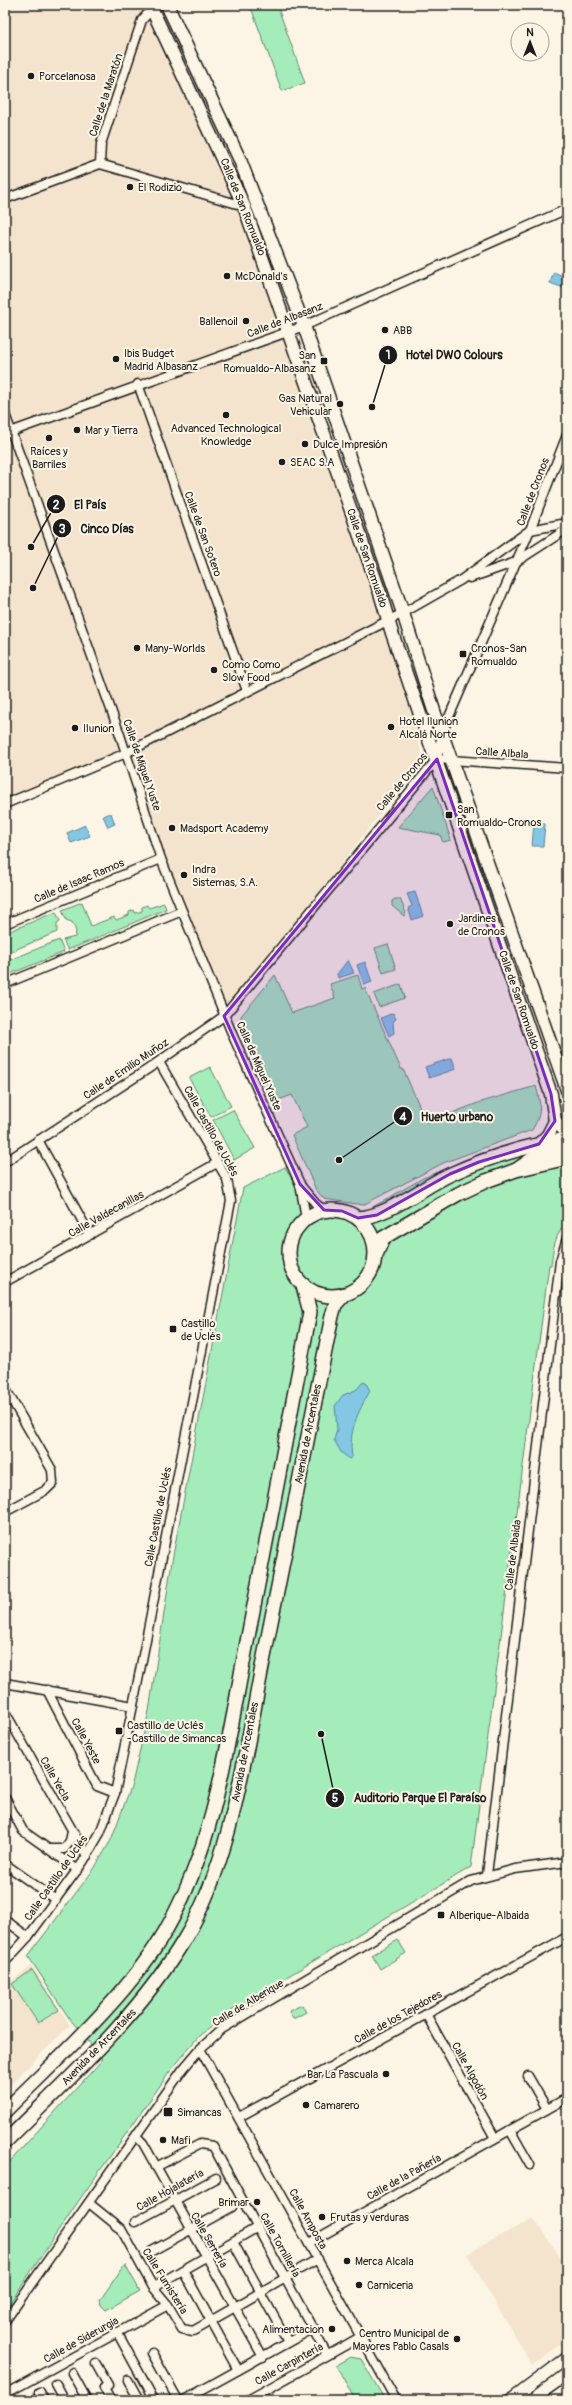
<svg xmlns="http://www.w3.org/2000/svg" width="572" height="2405" viewBox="0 0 572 2405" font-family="Pangolin,sans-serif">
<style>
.built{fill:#f4e4cd}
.green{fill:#a4edbb;stroke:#60846c}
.water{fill:#83c7e4;stroke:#5a8394}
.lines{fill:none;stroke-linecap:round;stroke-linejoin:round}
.minor-tunnel{stroke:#dad4c7;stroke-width:8;stroke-dasharray:8 4;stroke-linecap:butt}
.minor-casing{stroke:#1c1c1c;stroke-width:11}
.tertiary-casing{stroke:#1c1c1c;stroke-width:14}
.secondary-casing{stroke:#1c1c1c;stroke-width:15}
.primary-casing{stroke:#1c1c1c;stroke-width:16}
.minor{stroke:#fcf5e5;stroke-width:8}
.tertiary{stroke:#fcf5e5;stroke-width:11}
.secondary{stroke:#fcf5e5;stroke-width:12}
.primary{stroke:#fcf5e5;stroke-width:13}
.marked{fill:#7b2cbf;fill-opacity:0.2;stroke:#7b2cbf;stroke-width:3;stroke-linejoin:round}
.poi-dot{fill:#1c1c1c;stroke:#fcf5e5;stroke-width:1.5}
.labels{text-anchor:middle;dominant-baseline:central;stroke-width:4;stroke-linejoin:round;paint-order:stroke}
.poi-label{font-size:11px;fill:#1c1c1c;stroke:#fcf5e5;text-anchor:start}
.street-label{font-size:11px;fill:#1c1c1c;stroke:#fcf5e5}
.leader{fill:none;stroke:#1c1c1c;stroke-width:1.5}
.callout-dot{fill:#1c1c1c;stroke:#fcf5e5;stroke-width:1.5}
.mark-label{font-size:12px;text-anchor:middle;font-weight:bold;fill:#fff}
.callout-label{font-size:12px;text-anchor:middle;font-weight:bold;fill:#1c1c1c;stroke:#fcf5e5;stroke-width:4;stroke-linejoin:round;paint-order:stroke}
</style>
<rect width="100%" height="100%" fill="#fcf5e5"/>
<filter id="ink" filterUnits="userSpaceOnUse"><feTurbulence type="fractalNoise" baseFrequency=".025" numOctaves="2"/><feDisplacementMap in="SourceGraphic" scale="8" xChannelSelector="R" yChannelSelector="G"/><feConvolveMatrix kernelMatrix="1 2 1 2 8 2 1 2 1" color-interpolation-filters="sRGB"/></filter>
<g filter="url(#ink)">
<!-- built -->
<g class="built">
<path d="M 5,5 L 150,5 L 227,165 L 380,593 L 423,758 L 224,1016 L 161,859 L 126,754 L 5,804 Z"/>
<path d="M 32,1966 L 70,2025 L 5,2090 L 5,1986 Z"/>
<path d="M 533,2218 L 567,2266 L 567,2339 L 532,2366 L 467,2254 Z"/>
</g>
<!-- green -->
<g class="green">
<path d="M 250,5 L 277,5 L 305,83 L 282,91 Z"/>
<path d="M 433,786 L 451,840 L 443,842 L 440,835 L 398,827 Z"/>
<path d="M 395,899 L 400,899 L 406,913 L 404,916 L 392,906 L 392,901 Z"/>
<path d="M 82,902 L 91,926 L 114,917 L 116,920 L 129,915 L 129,912 L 134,910 L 135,913 L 142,911 L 142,907 L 147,905 L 149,908 L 164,903 L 166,909 L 68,950 L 63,940 L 75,937 L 76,931 L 72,922 L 66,920 L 62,910 Z"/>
<path d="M 56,912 L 60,921 L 57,923 L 57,932 L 5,954 L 5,933 Z"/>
<path d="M 59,940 L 64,952 L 5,976 L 5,962 Z"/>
<path d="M 388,944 L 396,969 L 383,973 L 375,948 Z"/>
<path d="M 275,975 L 292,1013 L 335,998 L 330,984 L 358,975 L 362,989 L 365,988 L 401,1069 L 403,1069 L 427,1123 L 478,1103 L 536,1086 C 541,1104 542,1114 532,1130 L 443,1163 L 363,1205 L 324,1199 L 316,1190 L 292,1135 L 307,1127 L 292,1095 L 276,1101 L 241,1026 L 241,1016 Z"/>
<path d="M 401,984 L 405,998 L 379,1007 L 374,994 Z"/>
<path d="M 210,1067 L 231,1106 L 211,1117 L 189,1078 Z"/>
<path d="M 233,1110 L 255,1148 L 234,1160 L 213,1120 Z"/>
<path d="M 567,1130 L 567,1222 C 555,1234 553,1249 551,1265 L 549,1265 L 471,1867 L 233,2009 L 199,2036 L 176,2063 L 80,2199 L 5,2310 L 5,2167 L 103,2059 L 69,2018 L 28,1956 L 94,1869 L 111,1840 L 132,1784 L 149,1711 L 172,1561 L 243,1188 L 285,1167 L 307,1206 L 341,1207 L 366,1211 L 423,1178 L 480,1154 Z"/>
<path d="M 398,1940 L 406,1953 L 380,1969 L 372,1955 Z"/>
<path d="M 32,1970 L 59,2010 L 38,2023 L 12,1984 Z"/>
<path d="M 302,2005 L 306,2012 L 293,2019 L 289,2011 Z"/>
<path d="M 125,2264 L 140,2291 L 106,2310 L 101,2305 L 100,2300 Z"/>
<path d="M 350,2357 L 361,2359 L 385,2400 L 355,2400 L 336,2365 Z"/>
</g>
<!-- water -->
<g class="water">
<path d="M 554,272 L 567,278 L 567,289 L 550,283 Z"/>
<path d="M 111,813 L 115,824 L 108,827 L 103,816 Z"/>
<path d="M 534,823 L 545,824 L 543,846 L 532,846 Z"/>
<path d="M 85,825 L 90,836 L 71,843 L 67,833 Z"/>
<path d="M 415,892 L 423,916 L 412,920 L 408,908 L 412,906 L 407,894 Z"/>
<path d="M 348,960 L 354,973 L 338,978 L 337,974 Z"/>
<path d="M 365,962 L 372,982 L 364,985 L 357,965 Z"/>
<path d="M 393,1013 L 396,1019 L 393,1022 L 394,1033 L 389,1036 L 381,1018 Z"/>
<path d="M 452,1058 L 456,1069 L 429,1078 L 425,1067 Z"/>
<path d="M 363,1382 L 366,1383 L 370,1391 C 358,1412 348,1431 352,1457 L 349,1459 L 341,1452 L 334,1440 L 337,1429 L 335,1406 L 343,1395 L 356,1390 Z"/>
</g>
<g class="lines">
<!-- minor-tunnel -->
<path class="minor-tunnel" d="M 289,2275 L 300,2269"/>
<defs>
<g id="minor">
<path d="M 100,164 L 244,206"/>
<path d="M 5,199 L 100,164 L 101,144 L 142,20 L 152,9"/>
<path d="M 138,384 L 247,691"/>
<path d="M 5,414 L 119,732 L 161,859 L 233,1036 L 300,1184 L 306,1218"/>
<path d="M 5,434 L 304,326 L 567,209"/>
<path d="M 470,578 L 516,562 L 567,529"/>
<path d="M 437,759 L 567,768"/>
<path d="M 5,804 L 126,753 L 403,613 L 461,580 L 530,530 L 567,523"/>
<path d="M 5,924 L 161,859"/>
<path d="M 5,984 L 182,911"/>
<path d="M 38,1140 L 90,1235"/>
<path d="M 5,1162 L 148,1069 L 224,1016 L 437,759 L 442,733 L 530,530 L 567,435"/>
<path d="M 300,1185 L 316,1204 L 324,1210"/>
<path d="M 5,1282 L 217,1163"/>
<path d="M 5,1388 L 52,1470 L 53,1483 L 46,1490 L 5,1512"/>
<path d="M 5,1683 L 133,1706"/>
<path d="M 47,1690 L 97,1786 L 115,1793"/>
<path d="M 5,1712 L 87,1856"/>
<path d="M 5,1798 L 23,1831 L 78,1870"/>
<path d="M 48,1849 L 64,1849 L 70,1841 L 72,1831"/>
<path d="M 5,1864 L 56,1900"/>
<path d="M 487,1875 L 560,1261 L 567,1238"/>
<path d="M 5,1920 L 28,1937"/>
<path d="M 5,1962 L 28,1937 L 83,1862 L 100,1833 L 115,1793 L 137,1686 L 231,1201 L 227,1179 L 159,1062"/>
<path d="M 426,2014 L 495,2138"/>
<path d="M 200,2049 L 396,2400"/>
<path d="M 528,2076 L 547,2109"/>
<path d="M 239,2117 L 567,1937"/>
<path d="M 510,2130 L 530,2165"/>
<path d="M 136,2136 L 143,2143 L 263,2357"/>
<path d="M 156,2167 L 200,2144 L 213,2146 L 327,2355"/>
<path d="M 89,2203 L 121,2229 L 153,2287 L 168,2305 L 182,2329 L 193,2331 L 289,2276"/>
<path d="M 135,2222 L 216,2178"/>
<path d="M 233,2242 L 288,2342"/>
<path d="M 309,2243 L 567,2098"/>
<path d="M 152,2251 L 232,2207"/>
<path d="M 300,2269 L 318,2259"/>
<path d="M 183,2270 L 238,2370"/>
<path d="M 153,2287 L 258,2227"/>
<path d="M 5,2321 L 183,2069 L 200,2049 L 222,2029 L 471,1881 L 515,1869 L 567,1862"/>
<path d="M 117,2332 L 154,2400"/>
<path d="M 152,2353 L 178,2400"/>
<path d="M 96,2364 L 108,2385 L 104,2388 L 111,2400"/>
<path d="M 72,2373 L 87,2400"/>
<path d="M 128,2380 L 139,2400"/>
<path d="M 56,2384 L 65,2400"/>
<path d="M 39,2392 L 43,2400"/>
<path d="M 5,2394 L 168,2305"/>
<path d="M 184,2400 L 314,2328"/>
<path d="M 248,2400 L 362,2336"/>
<path d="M 550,2400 L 567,2388"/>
</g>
<path id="tertiary" d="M 511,2400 L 567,2358"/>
<g id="secondary">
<path d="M 150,5 L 244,206 L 380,593 L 392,633 L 551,1094 L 555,1121"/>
<path d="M 167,5 L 240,160 L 304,326 L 403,613 L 435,714 L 567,1090"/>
<path d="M 555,1121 L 567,1133"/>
<path d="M 539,1144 L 548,1135 L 555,1121"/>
<path d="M 517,1169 L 533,1158 L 559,1151 L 567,1145"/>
</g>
<g id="primary">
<circle cx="332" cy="1253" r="43"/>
<path d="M 358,1218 C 389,1216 422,1187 451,1174 C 488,1157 526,1146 567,1139"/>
<path d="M 376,1255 L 383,1238 L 458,1194 L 486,1181 L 516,1170 L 567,1158"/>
<path d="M 5,2111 C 59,2057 128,1996 166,1930 C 216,1842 228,1740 247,1642 C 268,1532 289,1422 310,1312 L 303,1286"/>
<path d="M 5,2142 C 69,2078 137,2018 184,1940 C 231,1863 245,1755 262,1667 C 285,1550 308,1433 332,1316 L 335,1305 L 344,1295"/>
</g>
</defs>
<!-- minor casing -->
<use href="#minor" class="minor-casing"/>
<!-- tertiary casing -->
<use href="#tertiary" class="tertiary-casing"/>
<!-- secondary casing -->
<use href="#secondary" class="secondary-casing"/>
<!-- primary casing -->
<use href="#primary" class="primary-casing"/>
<!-- minor -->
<use href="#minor" class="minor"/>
<!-- tertiary -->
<use href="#tertiary" class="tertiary"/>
<!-- secondary -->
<use href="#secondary" class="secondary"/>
<!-- primary -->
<use href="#primary" class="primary"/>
</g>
</g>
<!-- marked area -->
<path class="marked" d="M 437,759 L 551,1094 L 555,1121 L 539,1144 L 479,1162 L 450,1174 L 377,1215 L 358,1218 L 342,1211 L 324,1210 L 300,1184 L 224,1016 Z"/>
<!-- markers -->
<g class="poi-dot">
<circle cx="31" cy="76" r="4"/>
<circle cx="130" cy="187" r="4"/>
<circle cx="227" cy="276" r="4"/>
<circle cx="246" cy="321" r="4"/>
<circle cx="385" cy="330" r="4"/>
<circle cx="116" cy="359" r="4"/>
<rect x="320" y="357" width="8" height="8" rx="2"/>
<circle cx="340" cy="404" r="4"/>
<circle cx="226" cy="415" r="4"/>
<circle cx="77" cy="430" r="4"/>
<circle cx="49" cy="438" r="4"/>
<circle cx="305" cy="444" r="4"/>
<circle cx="282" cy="462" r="4"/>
<circle cx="137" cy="648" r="4"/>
<rect x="459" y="650" width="8" height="8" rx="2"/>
<circle cx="214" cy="670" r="4"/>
<circle cx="391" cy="727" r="4"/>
<circle cx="75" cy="728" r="4"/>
<rect x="445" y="811" width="8" height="8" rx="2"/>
<circle cx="172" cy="828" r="4"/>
<circle cx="184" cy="875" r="4"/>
<circle cx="450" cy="924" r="4"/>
<rect x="169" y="1325" width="8" height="8" rx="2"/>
<rect x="115" y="1727" width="8" height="8" rx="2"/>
<rect x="437" y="1911" width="8" height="8" rx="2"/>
<circle cx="386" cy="2074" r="4"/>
<circle cx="306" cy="2105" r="4"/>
<rect x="163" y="2107" width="10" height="10" rx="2"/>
<circle cx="163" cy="2140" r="4"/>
<circle cx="257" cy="2202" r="4"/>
<circle cx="322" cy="2217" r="4"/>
<circle cx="347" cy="2261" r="4"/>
<circle cx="359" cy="2285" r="4"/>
<circle cx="332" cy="2329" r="4"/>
<circle cx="457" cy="2339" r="4"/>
</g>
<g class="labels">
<!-- poi labels -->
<g class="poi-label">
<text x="39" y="76">Porcelanosa</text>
<text x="138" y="187">El Rodizio</text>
<text x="235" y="276">McDonald's</text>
<text x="238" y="321" text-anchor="end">Ballenoil</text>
<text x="393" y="330">ABB</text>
<text x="124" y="353">Ibis Budget<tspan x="124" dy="13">Madrid Albasanz</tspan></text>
<text x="316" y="355" text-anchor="end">San<tspan x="316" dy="13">Romualdo-Albasanz</tspan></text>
<text x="332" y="398" text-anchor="end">Gas Natural<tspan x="332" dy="13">Vehicular</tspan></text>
<text x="226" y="428" text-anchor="middle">Advanced Technological<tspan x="226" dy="13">Knowledge</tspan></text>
<text x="85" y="430">Mar y Tierra</text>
<text x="313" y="444">Dulce Impresión</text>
<text x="49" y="451" text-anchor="middle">Raíces y<tspan x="49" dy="13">Barriles</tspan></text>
<text x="290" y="462">SEAC S.A</text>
<text x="145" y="648">Many-Worlds</text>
<text x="471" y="648">Cronos-San<tspan x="471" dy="13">Romualdo</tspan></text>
<text x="222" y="664">Como Como<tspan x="222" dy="13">Slow Food</tspan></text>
<text x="399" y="721">Hotel Ilunion<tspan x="399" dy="13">Alcalá Norte</tspan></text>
<text x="83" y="728">Ilunion</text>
<text x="457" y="809">San<tspan x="457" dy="13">Romualdo-Cronos</tspan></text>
<text x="180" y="828">Madsport Academy</text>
<text x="192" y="869">Indra<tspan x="192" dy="13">Sistemas, S.A.</tspan></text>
<text x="458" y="918">Jardines<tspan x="458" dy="13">de Cronos</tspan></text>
<text x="181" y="1323">Castillo<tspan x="181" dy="13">de Uclés</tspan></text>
<text x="127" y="1725">Castillo de Uclés<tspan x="127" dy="13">-Castillo de Simancas</tspan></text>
<text x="449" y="1915">Alberique-Albaida</text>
<text x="378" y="2074" text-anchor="end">Bar La Pascuala</text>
<text x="314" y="2105">Camarero</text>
<text x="177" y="2112">Simancas</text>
<text x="171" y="2140">Mafi</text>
<text x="249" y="2202" text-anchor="end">Brimar</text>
<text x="330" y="2217">Frutas y verduras</text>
<text x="355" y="2261">Merca Alcala</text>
<text x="367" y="2285">Carniceria</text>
<text x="324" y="2329" text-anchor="end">Alimentacion</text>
<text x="449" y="2333" text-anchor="end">Centro Municipal de<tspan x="449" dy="13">Mayores Pablo Casals</tspan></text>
</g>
<!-- street labels -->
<g class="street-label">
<text transform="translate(106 95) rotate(-72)">Calle de la Maratón</text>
<text transform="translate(243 207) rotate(68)">Calle de San Romualdo</text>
<text transform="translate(285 320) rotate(-21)">Calle de Albasanz</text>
<text transform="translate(533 492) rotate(-69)">Calle de Cronos</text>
<text transform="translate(203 534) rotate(70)">Calle de San Sotero</text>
<text transform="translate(367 558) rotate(71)">Calle de San Romualdo</text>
<text transform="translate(502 753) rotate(4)">Calle Albala</text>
<text transform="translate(142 765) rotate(71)">Calle de Miguel Yuste</text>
<text transform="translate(402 782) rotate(-50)">Calle de Cronos</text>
<text transform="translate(79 881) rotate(-23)">Calle de Isaac Ramos</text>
<text transform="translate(519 1000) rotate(71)">Calle de San Romualdo</text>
<text transform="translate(259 1066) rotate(66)">Calle de Miguel Yuste</text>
<text transform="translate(126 1069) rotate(-34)">Calle de Emilio Muñoz</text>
<text transform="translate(211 1131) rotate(61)">Calle Castillo de Uclés</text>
<text transform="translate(106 1214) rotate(-29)">Calle Valdecanillas</text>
<text transform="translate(308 1434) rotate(-79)">Avenida de Arcentales</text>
<text transform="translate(158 1517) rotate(-79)">Calle Castillo de Uclés</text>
<text transform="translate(513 1555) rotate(-83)">Calle de Albaida</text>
<text transform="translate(86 1741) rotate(62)">Calle Yeste</text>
<text transform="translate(245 1752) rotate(-79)">Avenida de Arcentales</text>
<text transform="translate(55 1779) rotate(60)">Calle Yecla</text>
<text transform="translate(56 1878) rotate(-55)">Calle Castillo de Uclés</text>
<text transform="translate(248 2003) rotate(-31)">Calle de Alberique</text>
<text transform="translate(398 2017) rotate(-29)">Calle de los Tejedores</text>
<text transform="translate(99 2047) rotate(-46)">Avenida de Arcentales</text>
<text transform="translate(470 2071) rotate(61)">Calle Algodón</text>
<text transform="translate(404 2177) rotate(-29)">Calle de la Pañería</text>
<text transform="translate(170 2190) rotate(-29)">Calle Hojalatería</text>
<text transform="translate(308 2219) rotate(61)">Calle Amposta</text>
<text transform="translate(209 2240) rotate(60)">Calle Serrería</text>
<text transform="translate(280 2245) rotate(61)">Calle Tornillería</text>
<text transform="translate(165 2281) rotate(58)">Calle Fumistería</text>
<text transform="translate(81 2340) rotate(-29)">Calle de Siderurgia</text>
<text transform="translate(289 2364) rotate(-29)">Calle Carpintería</text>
</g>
</g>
<!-- callouts -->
<path class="leader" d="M372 407L388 355M31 547L56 504M33 588L62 528M339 1160L403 1116M321 1734L335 1798"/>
<g class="callout-dot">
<circle cx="372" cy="407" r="4"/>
<circle cx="31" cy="547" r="4"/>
<circle cx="33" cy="588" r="4"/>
<circle cx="339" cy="1160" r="4"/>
<circle cx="321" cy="1734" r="4"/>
<circle cx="388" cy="355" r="10"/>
<circle cx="56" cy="504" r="10"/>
<circle cx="62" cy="528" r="10"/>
<circle cx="403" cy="1116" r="10"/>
<circle cx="335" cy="1798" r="10"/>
</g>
<g class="mark-label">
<text x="388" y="359">1</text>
<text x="56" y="509">2</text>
<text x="62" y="533">3</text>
<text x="403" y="1121">4</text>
<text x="335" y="1802">5</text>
</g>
<g class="callout-label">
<text x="454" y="359">Hotel DWO Colours</text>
<text x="90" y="509">El País</text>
<text x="107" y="533">Cinco Días</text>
<text x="457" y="1121">Huerto urbano</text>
<text x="420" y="1802">Auditorio Parque El Paraíso</text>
</g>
<!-- margin -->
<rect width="572" height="2405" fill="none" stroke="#fcf5e5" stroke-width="20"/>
<rect x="10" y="10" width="552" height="2385" fill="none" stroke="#1c1c1c" stroke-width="1.5" filter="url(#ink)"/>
<!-- north arrow -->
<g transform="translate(530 42)"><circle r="19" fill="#fcf5e5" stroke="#a29e95"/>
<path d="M0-3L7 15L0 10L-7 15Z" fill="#1c1c1c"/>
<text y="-6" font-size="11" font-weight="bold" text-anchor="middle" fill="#1c1c1c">N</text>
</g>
</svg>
